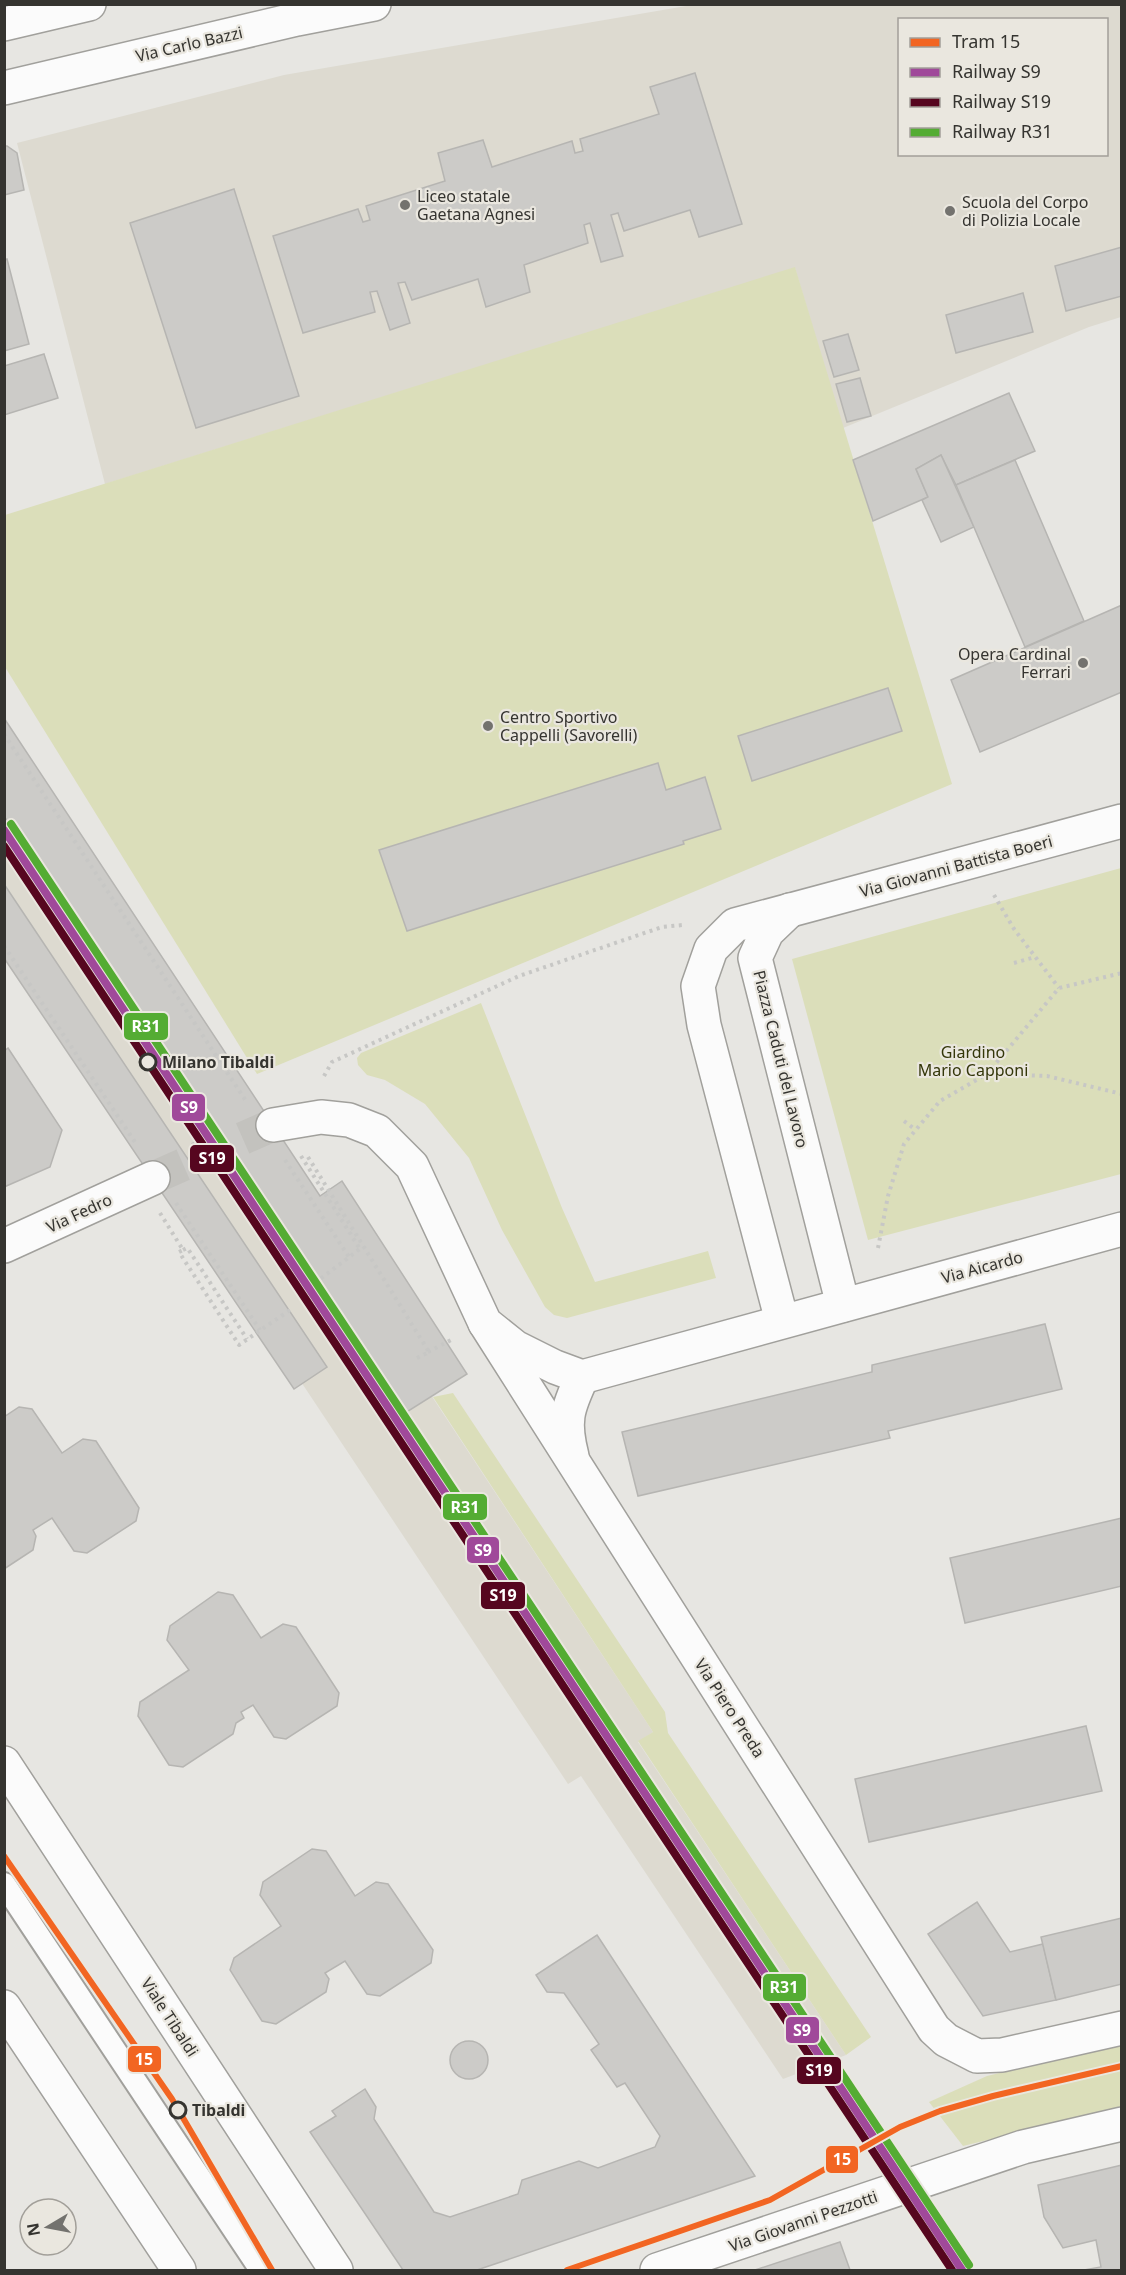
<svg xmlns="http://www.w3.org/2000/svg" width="1126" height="2275" viewBox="0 0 1126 2275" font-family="'Noto Sans',sans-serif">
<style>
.built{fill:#dddad0;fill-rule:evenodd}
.green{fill:#dbdeba}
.building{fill:#cccbc8;stroke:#b6b5b2;stroke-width:1.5}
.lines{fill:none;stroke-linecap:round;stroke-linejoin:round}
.street-tunnel{stroke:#c3c2be;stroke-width:33;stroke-dasharray:33 16;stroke-linecap:butt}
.lane-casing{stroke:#a1a09c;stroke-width:26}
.street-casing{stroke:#a1a09c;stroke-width:36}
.primary-casing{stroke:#a1a09c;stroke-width:36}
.path{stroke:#c7c7c5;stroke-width:4;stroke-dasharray:3 4.5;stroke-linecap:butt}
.lane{stroke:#fbfbfb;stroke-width:22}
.street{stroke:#fbfbfb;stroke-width:33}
.primary{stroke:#fbfbfb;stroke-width:33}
.rail-1-casing{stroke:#eae7df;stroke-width:12}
.rail-2-casing{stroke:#eae7df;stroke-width:12}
.rail-3-casing{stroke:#eae7df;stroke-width:12}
.rail-1{stroke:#a0499a;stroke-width:8}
.rail-2{stroke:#56061f;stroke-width:8}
.rail-3{stroke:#54ac33;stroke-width:8}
.tram-1-casing{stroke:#eae7df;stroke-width:10}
.tram-1{stroke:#f26522;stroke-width:6}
.poi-dot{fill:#73726e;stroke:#eae7df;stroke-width:2}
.stop-dot{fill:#eae7df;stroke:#353430;stroke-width:3}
.labels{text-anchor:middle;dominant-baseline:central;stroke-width:4.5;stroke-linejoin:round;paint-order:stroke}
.street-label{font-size:16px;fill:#353430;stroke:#eae7df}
.poi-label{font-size:16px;fill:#353430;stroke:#eae7df;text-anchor:start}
.park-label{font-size:16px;fill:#34370a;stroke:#eae7df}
.stop-label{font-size:16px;font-weight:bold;fill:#353430;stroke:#eae7df;text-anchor:start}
.line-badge{stroke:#eae7df;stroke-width:2}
.badge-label{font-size:16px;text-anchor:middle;font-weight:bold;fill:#fff}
</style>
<rect width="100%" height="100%" fill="#e7e6e2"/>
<!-- built -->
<g class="built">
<path d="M 692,5 L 1121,5 L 1121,317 L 1089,327 L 843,428 L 795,268 L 105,484 L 17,143 L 284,75 ZM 900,20 L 1106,20 L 1106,154 L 900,154 Z"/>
<path d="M 4,747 L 653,1732 L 638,1742 L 846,2055 L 783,2079 L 581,1776 L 568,1784 L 5,936 Z"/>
</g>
<!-- green -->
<g class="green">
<path d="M 795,267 L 952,784 L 257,1074 L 5,667 L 5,515 Z"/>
<path d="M 1121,868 L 1121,1174 L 868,1240 L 792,959 Z"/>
<path d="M 481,1003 L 562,1208 L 595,1282 L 708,1251 L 716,1278 L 567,1318 L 554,1315 L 545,1307 L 502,1230 L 469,1158 L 425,1104 L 385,1080 L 367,1075 L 358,1065 L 357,1058 L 361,1053 Z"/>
<path d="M 453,1393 L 665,1712 L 668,1733 L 871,2037 L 846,2055 L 638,1741 L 653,1732 L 433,1397 Z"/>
<path d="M 1121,2044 L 1121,2107 L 963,2146 L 929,2102 L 987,2076 Z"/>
</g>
<!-- building -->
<g class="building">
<path d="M 695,73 L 742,224 L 699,237 L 690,210 L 624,231 L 618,213 L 611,215 L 623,256 L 601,262 L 590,223 L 584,225 L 588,243 L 524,265 L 530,292 L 486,307 L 478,279 L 412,300 L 405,282 L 398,283 L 410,323 L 390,330 L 377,291 L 370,292 L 375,312 L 303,333 L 273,236 L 358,209 L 363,222 L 370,220 L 366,206 L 445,181 L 438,153 L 483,140 L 492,167 L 572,141 L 575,153 L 583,151 L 580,139 L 659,114 L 650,87 Z"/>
<path d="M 4,146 L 7,146 L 17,153 L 24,190 L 4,195 Z"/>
<path d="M 234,189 L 299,396 L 196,428 L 130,223 Z"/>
<path d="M 1122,247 L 1122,296 L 1066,311 L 1055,266 Z"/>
<path d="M 7,259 L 29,344 L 4,351 L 4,260 Z"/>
<path d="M 1023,293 L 1033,332 L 956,353 L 946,315 Z"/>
<path d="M 848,334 L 859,370 L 834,377 L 823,341 Z"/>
<path d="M 44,354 L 58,398 L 4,415 L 4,366 Z"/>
<path d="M 860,378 L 871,416 L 847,422 L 836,384 Z"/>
<path d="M 1009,393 L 1035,451 L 956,485 L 941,455 L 916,469 L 928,497 L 873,521 L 853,460 Z"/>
<path d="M 941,455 L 974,527 L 941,542 L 922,500 L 928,497 L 916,469 Z"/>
<path d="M 1015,460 L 1084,621 L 1025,647 L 956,485 Z"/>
<path d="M 1122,605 L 1122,692 L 980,752 L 951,680 Z"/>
<path d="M 888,688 L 902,731 L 752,781 L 738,736 Z"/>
<path d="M 4,718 L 320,1196 L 342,1181 L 467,1374 L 402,1415 L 4,816 Z"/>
<path d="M 658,763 L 666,790 L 705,777 L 721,829 L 683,841 L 684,844 L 407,931 L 379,850 Z"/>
<path d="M 4,884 L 327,1367 L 294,1389 L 4,958 Z"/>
<path d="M 8,1048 L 62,1130 L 50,1167 L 4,1187 L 4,1051 Z"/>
<path d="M 1045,1324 L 1062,1389 L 888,1431 L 890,1438 L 638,1496 L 622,1432 L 872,1372 L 872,1365 Z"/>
<path d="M 19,1407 L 32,1409 L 62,1453 L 83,1439 L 96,1441 L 139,1508 L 136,1521 L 87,1553 L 74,1551 L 52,1518 L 33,1530 L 36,1536 L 33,1550 L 4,1569 L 4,1417 Z"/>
<path d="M 1122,1518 L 1122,1586 L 965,1623 L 950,1558 Z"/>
<path d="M 218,1592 L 233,1595 L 261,1638 L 283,1624 L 296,1627 L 339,1693 L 337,1706 L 286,1739 L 274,1737 L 253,1705 L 241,1712 L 244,1718 L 236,1723 L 233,1734 L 183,1767 L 169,1765 L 138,1716 L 140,1702 L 189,1670 L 167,1640 L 170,1626 Z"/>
<path d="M 1086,1726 L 1102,1791 L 869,1842 L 855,1779 Z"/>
<path d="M 312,1849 L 326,1851 L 355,1896 L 376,1882 L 388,1884 L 433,1950 L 431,1963 L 380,1996 L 367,1994 L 345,1961 L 325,1973 L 329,1979 L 326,1992 L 276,2024 L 262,2021 L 230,1970 L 234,1958 L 281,1926 L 260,1895 L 263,1882 Z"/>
<path d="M 977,1902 L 1010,1952 L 1043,1944 L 1056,2000 L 983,2016 L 928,1934 Z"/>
<path d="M 1122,1918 L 1122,1984 L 1056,2000 L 1041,1937 Z"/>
<path d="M 597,1935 L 755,2176 L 477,2270 L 403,2270 L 310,2132 L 336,2116 L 332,2111 L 365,2089 L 376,2107 L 374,2119 L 434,2212 L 450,2217 L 518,2194 L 522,2180 L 579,2161 L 598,2168 L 655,2147 L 660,2136 L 625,2083 L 617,2087 L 591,2050 L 599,2044 L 564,1993 L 547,1992 L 536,1975 Z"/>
<circle cx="469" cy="2060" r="19"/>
<path d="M 1122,2165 L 1122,2270 L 1084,2270 L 1101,2267 L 1096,2240 L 1063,2248 L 1044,2217 L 1038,2185 Z"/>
<path d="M 840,2242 L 850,2270 L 755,2270 Z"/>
</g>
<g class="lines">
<!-- street-tunnel -->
<path class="street-tunnel" d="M 153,1178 L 273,1125"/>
<defs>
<path id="lane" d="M 4,1884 L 261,2270"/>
<g id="street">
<path d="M 790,910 L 767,932 L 755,958 L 843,1305"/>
<path d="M 273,1125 L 321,1117 L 349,1120 L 377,1131 L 412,1166 L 485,1323 L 515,1347 L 555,1367 L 582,1377 L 1122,1229"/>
<path d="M 4,1246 L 153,1178"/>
<path d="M 782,1321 L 704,1025 L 698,986 L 711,949 L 735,925 L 1122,821"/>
<path d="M 485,1323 L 934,2029 L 946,2040 L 977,2056 L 1002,2055 L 1122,2028"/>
<path d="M 572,1456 C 563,1421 567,1409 582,1377"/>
<path d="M 657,2270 L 1023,2147 L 1122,2124"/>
</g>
<g id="primary">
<path d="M 4,24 L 89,4"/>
<path d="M 4,88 L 297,19 L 374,4"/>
<path d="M 4,1763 L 336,2270"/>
<path d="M 4,2007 L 179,2270"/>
</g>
</defs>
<!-- lane casing -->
<use href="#lane" class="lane-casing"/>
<!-- street casing -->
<use href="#street" class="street-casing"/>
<!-- primary casing -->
<use href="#primary" class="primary-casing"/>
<!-- path -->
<g class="path">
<path d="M 4,734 L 246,1101"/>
<path d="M 994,895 L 1014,929 L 1059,988"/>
<path d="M 4,946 L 137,1145"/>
<path d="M 1014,963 L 1035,957"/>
<path d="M 987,1074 L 1059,988 L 1122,973"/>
<path d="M 324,1076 L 332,1062 L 519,976 L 662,927 L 683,925"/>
<path d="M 904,1121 L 916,1130"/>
<path d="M 301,1156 L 360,1249"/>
<path d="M 308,1157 L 429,1352 L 415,1359"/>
<path d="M 285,1160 L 349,1257"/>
<path d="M 176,1203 L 260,1330"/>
<path d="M 160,1213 L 183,1250 L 179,1252 L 239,1345 L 290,1310"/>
<path d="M 878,1248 L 888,1196 L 904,1144 L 940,1101 L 987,1074 L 1047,1076 L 1122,1094"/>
<path d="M 183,1250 L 187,1248 L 190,1252 L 247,1339"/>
<path d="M 315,1283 L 361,1248"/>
<path d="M 428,1352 L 453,1339"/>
</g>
<!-- lane -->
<use href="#lane" class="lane"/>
<!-- street -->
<use href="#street" class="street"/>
<!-- primary -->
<use href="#primary" class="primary"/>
<defs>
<path id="rail-1" d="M 4,830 L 962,2270"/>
<path id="rail-2" d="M 4,846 L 952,2270"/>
<path id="rail-3" d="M 11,824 L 969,2265"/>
</defs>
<!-- rail-1 casing -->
<use href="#rail-1" class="rail-1-casing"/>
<!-- rail-2 casing -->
<use href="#rail-2" class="rail-2-casing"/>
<!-- rail-3 casing -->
<use href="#rail-3" class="rail-3-casing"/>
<!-- rail-1 -->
<use href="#rail-1" class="rail-1"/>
<!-- rail-2 -->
<use href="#rail-2" class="rail-2"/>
<!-- rail-3 -->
<use href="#rail-3" class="rail-3"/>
<defs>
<g id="tram-1">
<path d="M 4,1856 L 172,2099 L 272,2270"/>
<path d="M 567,2270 L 770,2200 L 900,2127 L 940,2111 L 993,2096 L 1122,2066"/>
</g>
</defs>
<!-- tram-1 casing -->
<use href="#tram-1" class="tram-1-casing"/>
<!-- tram-1 -->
<use href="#tram-1" class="tram-1"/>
</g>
<!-- markers -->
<g class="poi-dot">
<circle cx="405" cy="205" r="6"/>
<circle cx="950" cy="211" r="6"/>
<circle cx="1083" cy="663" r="6"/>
<circle cx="488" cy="726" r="6"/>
</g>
<g class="stop-dot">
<circle cx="148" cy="1062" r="8"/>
<circle cx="178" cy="2110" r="8"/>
</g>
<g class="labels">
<!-- street labels -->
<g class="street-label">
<text transform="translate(189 44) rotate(-13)">Via Carlo Bazzi</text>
<text transform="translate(956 866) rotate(-15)">Via Giovanni Battista Boeri</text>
<text transform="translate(781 1059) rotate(76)">Piazza Caduti del Lavoro</text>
<text transform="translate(79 1213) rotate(-25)">Via Fedro</text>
<text transform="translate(982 1267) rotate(-15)">Via Aicardo</text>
<text transform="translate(730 1708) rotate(57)">Via Piero Preda</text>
<text transform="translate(170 2017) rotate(57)">Viale Tibaldi</text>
<text transform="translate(803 2221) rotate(-19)">Via Giovanni Pezzotti</text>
</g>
<!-- poi labels -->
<g class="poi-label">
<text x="417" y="196">Liceo statale<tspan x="417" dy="18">Gaetana Agnesi</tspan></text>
<text x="962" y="202">Scuola del Corpo<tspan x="962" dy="18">di Polizia Locale</tspan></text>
<text x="1071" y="654" text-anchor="end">Opera Cardinal<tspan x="1071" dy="18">Ferrari</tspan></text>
<text x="500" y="717">Centro Sportivo<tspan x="500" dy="18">Cappelli (Savorelli)</tspan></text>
</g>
<!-- park labels -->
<g class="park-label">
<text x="973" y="1052">Giardino<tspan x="973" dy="18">Mario Capponi</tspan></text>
</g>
<!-- stop labels -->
<g class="stop-label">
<text x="162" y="1062">Milano Tibaldi</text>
<text x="192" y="2110">Tibaldi</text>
</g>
</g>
<g class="line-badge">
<rect x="123" y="1012" width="46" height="29" rx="6" fill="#54ac33"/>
<rect x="171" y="1093" width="35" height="29" rx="6" fill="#a0499a"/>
<rect x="189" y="1144" width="46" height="29" rx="6" fill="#56061f"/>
<rect x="442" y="1493" width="46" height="28" rx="6" fill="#54ac33"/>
<rect x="466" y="1536" width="34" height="28" rx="6" fill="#a0499a"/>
<rect x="480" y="1581" width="46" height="29" rx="6" fill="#56061f"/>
<rect x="762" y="1973" width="45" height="29" rx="6" fill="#54ac33"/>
<rect x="785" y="2016" width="35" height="28" rx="6" fill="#a0499a"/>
<rect x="127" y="2045" width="35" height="28" rx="6" fill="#f26522"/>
<rect x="796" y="2056" width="46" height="29" rx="6" fill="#56061f"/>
<rect x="825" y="2145" width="34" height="29" rx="6" fill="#f26522"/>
</g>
<g class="badge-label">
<text x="146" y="1032">R31</text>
<text x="189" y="1113">S9</text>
<text x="212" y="1164">S19</text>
<text x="465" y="1513">R31</text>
<text x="483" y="1556">S9</text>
<text x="503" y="1601">S19</text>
<text x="784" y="1993">R31</text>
<text x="802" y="2036">S9</text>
<text x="144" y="2065">15</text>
<text x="819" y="2076">S19</text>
<text x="842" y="2165">15</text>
</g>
<!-- border -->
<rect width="1126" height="2275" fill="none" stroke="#353430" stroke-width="12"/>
<!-- legend -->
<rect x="898" y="18" width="210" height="138" fill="#eae7df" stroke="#a29f99" stroke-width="1.5"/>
<rect x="910" y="38" width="30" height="9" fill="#f26522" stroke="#a29f99" stroke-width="1.5"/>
<text x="952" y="48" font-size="18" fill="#353430">Tram 15</text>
<rect x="910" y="68" width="30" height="9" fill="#a0499a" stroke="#a29f99" stroke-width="1.5"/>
<text x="952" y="78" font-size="18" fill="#353430">Railway S9</text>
<rect x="910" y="98" width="30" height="9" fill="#56061f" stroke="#a29f99" stroke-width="1.5"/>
<text x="952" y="108" font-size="18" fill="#353430">Railway S19</text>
<rect x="910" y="128" width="30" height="9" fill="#54ac33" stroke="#a29f99" stroke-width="1.5"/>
<text x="952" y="138" font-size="18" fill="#353430">Railway R31</text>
<!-- north arrow -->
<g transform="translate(48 2227) rotate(260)"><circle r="28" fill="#eae7df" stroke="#a29f99" stroke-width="1.5"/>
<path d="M0-4.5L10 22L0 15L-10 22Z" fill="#73726e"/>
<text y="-9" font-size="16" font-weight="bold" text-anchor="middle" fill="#353430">N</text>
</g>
</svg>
